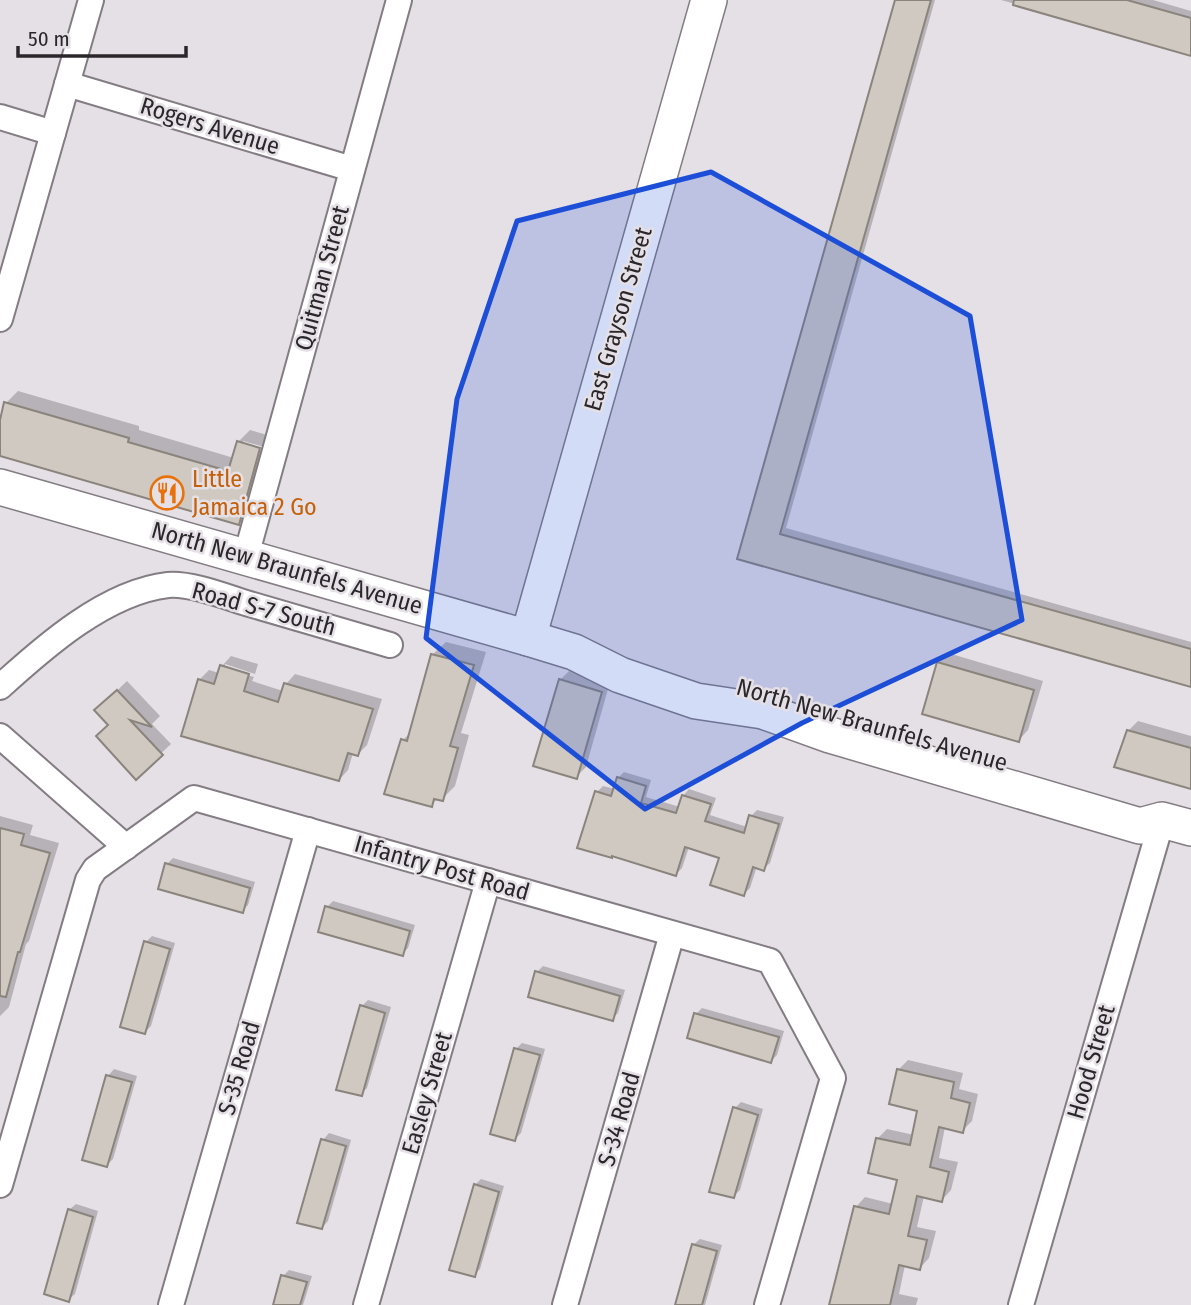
<svg xmlns="http://www.w3.org/2000/svg" width="1191" height="1305" viewBox="0 0 1191 1305" font-family="'Fira Sans Condensed',sans-serif">
<style>
.shadow{fill:#0003}
.building{fill:#cfc9c2;stroke:#8a847d;stroke-width:2}
.lines{fill:none;stroke-linecap:round;stroke-linejoin:round}
.street-casing{stroke:#837d83;stroke-width:28}
.secondary-casing{stroke:#837d83;stroke-width:38}
.street{stroke:#fff;stroke-width:24}
.secondary{stroke:#fff;stroke-width:35}
.marked{fill:#1d4ed8;fill-opacity:0.2;stroke:#1d4ed8;stroke-width:5;stroke-linejoin:round}
.labels{text-anchor:middle;dominant-baseline:central;stroke-width:5;stroke-linejoin:round;paint-order:stroke}
.street-label{font-size:24px;fill:#2a272a;stroke:#e5dfe6}
.food-label{font-size:24px;fill:#c56008;stroke:#e5dfe6;text-anchor:start}
</style>
<rect width="100%" height="100%" fill="#e5dfe6"/>
<!-- shadow -->
<g class="shadow">
<path d="M 897,0 L 935,0 L 786,528 L 1191,642 L 1191,685 L 739,558 Z"/>
<path d="M 1001,0 L 1153,0 L 1191,11 L 1191,54 Z"/>
<path d="M 18,391 L 139,426 L 139,430 L 234,458 L 238,442 L 250,430 L 271,436 L 268,448 L 243,441 L 243,445 L 267,452 L 250,511 L 238,523 L 0,454 L 0,427 L 6,403 Z"/>
<path d="M 446,642 L 486,652 L 461,733 L 469,735 L 455,786 L 442,799 L 438,798 L 431,805 L 403,740 L 411,732 L 433,654 Z"/>
<path d="M 948,653 L 1043,681 L 1028,730 L 1019,740 L 938,663 Z"/>
<path d="M 231,656 L 258,664 L 255,674 L 225,664 L 225,668 L 254,677 L 252,681 L 283,691 L 286,684 L 295,674 L 382,699 L 367,745 L 358,754 L 353,753 L 348,770 L 339,780 L 183,735 L 200,679 L 209,670 L 219,673 L 222,666 Z"/>
<path d="M 570,670 L 610,682 L 586,767 L 576,777 L 560,680 Z"/>
<path d="M 127,681 L 160,716 L 152,724 L 171,744 L 136,777 L 110,725 L 97,710 Z"/>
<path d="M 1138,721 L 1191,736 L 1191,787 L 1128,731 Z"/>
<path d="M 624,772 L 651,780 L 646,797 L 680,807 L 683,796 L 689,789 L 716,798 L 710,815 L 747,827 L 751,816 L 757,810 L 784,817 L 770,863 L 763,869 L 757,866 L 750,888 L 744,894 L 721,857 L 689,847 L 682,868 L 676,874 L 597,792 L 603,786 L 615,789 L 618,778 Z"/>
<path d="M 0,816 L 33,825 L 30,835 L 59,843 L 29,941 L 26,944 L 9,1007 L 0,1016 Z"/>
<path d="M 173,858 L 255,882 L 248,905 L 242,911 L 167,864 Z"/>
<path d="M 333,901 L 415,925 L 408,948 L 402,954 L 327,907 Z"/>
<path d="M 152,936 L 175,943 L 151,1026 L 145,1032 L 146,942 Z"/>
<path d="M 543,966 L 625,990 L 618,1013 L 612,1019 L 537,972 Z"/>
<path d="M 368,1000 L 391,1007 L 367,1088 L 361,1094 L 362,1006 Z"/>
<path d="M 702,1008 L 784,1031 L 777,1055 L 771,1061 L 696,1014 Z"/>
<path d="M 522,1043 L 545,1049 L 521,1133 L 515,1139 L 516,1049 Z"/>
<path d="M 908,1060 L 963,1073 L 959,1089 L 978,1094 L 972,1121 L 962,1131 L 945,1127 L 939,1158 L 958,1162 L 951,1190 L 942,1200 L 924,1196 L 917,1227 L 936,1231 L 929,1258 L 920,1268 L 905,1265 L 899,1294 L 918,1298 L 916,1305 L 832,1305 L 856,1207 L 865,1197 L 893,1204 L 899,1178 L 878,1138 L 887,1129 L 914,1135 L 919,1109 L 898,1070 Z"/>
<path d="M 114,1069 L 137,1076 L 113,1159 L 107,1165 L 108,1076 Z"/>
<path d="M 741,1102 L 763,1109 L 740,1190 L 734,1196 L 735,1108 Z"/>
<path d="M 329,1133 L 351,1140 L 328,1221 L 322,1228 L 323,1140 Z"/>
<path d="M 481,1179 L 504,1186 L 480,1269 L 474,1275 L 475,1185 Z"/>
<path d="M 76,1204 L 98,1211 L 75,1294 L 68,1300 L 69,1210 Z"/>
<path d="M 700,1239 L 722,1245 L 705,1305 L 676,1305 L 693,1245 Z"/>
<path d="M 289,1270 L 312,1276 L 303,1305 L 275,1305 L 283,1276 Z"/>
</g>
<!-- building -->
<g class="building">
<path d="M 895,0 L 931,0 L 780,534 L 1191,649 L 1191,687 L 737,559 Z"/>
<path d="M 1014,0 L 1127,0 L 1191,18 L 1191,56 L 1013,5 Z"/>
<path d="M 4,402 L 129,438 L 128,442 L 228,471 L 237,441 L 260,448 L 239,525 L 0,456 L 0,420 Z"/>
<path d="M 431,654 L 474,665 L 450,746 L 458,748 L 443,801 L 434,799 L 432,807 L 384,794 L 401,739 L 407,741 Z"/>
<path d="M 937,662 L 1034,690 L 1019,742 L 922,714 Z"/>
<path d="M 220,665 L 249,674 L 244,691 L 278,702 L 284,683 L 373,709 L 358,756 L 348,753 L 339,781 L 181,736 L 198,679 L 214,684 Z"/>
<path d="M 559,679 L 602,692 L 577,779 L 533,766 Z"/>
<path d="M 117,690 L 152,727 L 130,720 L 163,755 L 136,780 L 96,736 L 108,725 L 94,710 Z"/>
<path d="M 1127,730 L 1191,748 L 1191,789 L 1114,767 Z"/>
<path d="M 617,777 L 646,786 L 641,803 L 676,813 L 682,795 L 711,804 L 705,821 L 744,833 L 749,815 L 779,824 L 764,871 L 753,867 L 744,896 L 710,885 L 719,858 L 685,847 L 676,876 L 612,856 L 612,858 L 577,848 L 595,791 L 611,796 Z"/>
<path d="M 0,828 L 24,834 L 21,845 L 50,853 L 20,952 L 18,952 L 6,997 L 0,996 Z"/>
<path d="M 165,863 L 250,888 L 243,913 L 158,889 Z"/>
<path d="M 325,906 L 410,931 L 403,956 L 318,932 Z"/>
<path d="M 144,941 L 170,949 L 145,1034 L 120,1027 Z"/>
<path d="M 535,971 L 620,996 L 613,1021 L 528,997 Z"/>
<path d="M 360,1005 L 385,1013 L 362,1096 L 336,1090 Z"/>
<path d="M 694,1013 L 779,1037 L 771,1063 L 687,1038 Z"/>
<path d="M 514,1048 L 540,1055 L 515,1141 L 490,1134 Z"/>
<path d="M 897,1069 L 954,1082 L 951,1098 L 970,1103 L 963,1133 L 939,1127 L 930,1167 L 949,1172 L 942,1202 L 917,1196 L 908,1236 L 927,1240 L 920,1270 L 899,1265 L 890,1305 L 829,1305 L 854,1206 L 889,1214 L 897,1180 L 868,1173 L 876,1138 L 910,1145 L 917,1111 L 889,1104 Z"/>
<path d="M 106,1075 L 132,1082 L 107,1167 L 82,1160 Z"/>
<path d="M 733,1107 L 758,1115 L 734,1198 L 709,1192 Z"/>
<path d="M 321,1139 L 346,1146 L 322,1229 L 297,1223 Z"/>
<path d="M 474,1184 L 499,1192 L 475,1277 L 449,1270 Z"/>
<path d="M 68,1209 L 93,1217 L 69,1302 L 44,1294 Z"/>
<path d="M 692,1244 L 717,1251 L 702,1305 L 675,1305 Z"/>
<path d="M 281,1275 L 307,1282 L 300,1305 L 273,1305 Z"/>
</g>
<g class="lines">
<defs>
<g id="street">
<path d="M 67,84 L 352,169"/>
<path d="M 0,117 L 53,133"/>
<path d="M 0,319 L 91,0"/>
<path d="M 246,556 L 399,0"/>
<path d="M 0,687 C 44,647 106,592 168,585 C 190,583 224,596 246,603 C 294,617 342,631 390,645"/>
<path d="M 0,736 L 126,847"/>
<path d="M 0,1185 L 88,880 L 95,869 L 194,798 L 770,961 L 833,1078 L 767,1305"/>
<path d="M 171,1305 L 308,830"/>
<path d="M 366,1305 L 488,881"/>
<path d="M 565,1305 L 672,934"/>
<path d="M 1021,1305 L 1162,820"/>
</g>
<g id="secondary">
<path d="M 0,487 L 528,638 L 574,652 L 620,675 L 696,701 L 763,711 L 830,735 L 1140,826 L 1162,820 L 1191,828"/>
<path d="M 528,638 L 709,0"/>
</g>
</defs>
<!-- street casing -->
<use href="#street" class="street-casing"/>
<!-- secondary casing -->
<use href="#secondary" class="secondary-casing"/>
<!-- street -->
<use href="#street" class="street"/>
<!-- secondary -->
<use href="#secondary" class="secondary"/>
</g>
<!-- marked area -->
<path class="marked" d="M 711,172 L 970,316 L 1022,620 L 802,723 L 645,809 L 426,638 L 457,399 L 517,221 Z"/>
<!-- icons -->
<defs>
<symbol id="restaurant-ring" viewBox="-11 -11 22 22"><circle r="9.5" fill="#e5dfe6" stroke="#e8710a" stroke-width="1.5"/><path d="M-5-6h1v4h1v-4h1v4h1v-4h1v5L-1.5 .5V6h-2V.5L-5-1ZM5-6V6H3V1.5H1.5Q1.5-4 5-6Z" fill="#e8710a"/></symbol>
</defs>
<g fill-rule="evenodd">
<use href="#restaurant-ring" x="148" y="474" width="38" height="38"/>
</g>
<g class="labels">
<!-- street labels -->
<g class="street-label">
<text transform="translate(210 126) rotate(17)">Rogers Avenue</text>
<text transform="translate(322 278) rotate(-75)">Quitman Street</text>
<text transform="translate(618 319) rotate(-74)">East Grayson Street</text>
<text transform="translate(287 568) rotate(16)">North New Braunfels Avenue</text>
<text transform="translate(264 609) rotate(15)">Road S-7 South</text>
<text transform="translate(872 725) rotate(16)">North New Braunfels Avenue</text>
<text transform="translate(442 868) rotate(16)">Infantry Post Road</text>
<text transform="translate(1091 1062) rotate(-74)">Hood Street</text>
<text transform="translate(239 1068) rotate(-74)">S-35 Road</text>
<text transform="translate(427 1093) rotate(-74)">Easley Street</text>
<text transform="translate(619 1119) rotate(-74)">S-34 Road</text>
</g>
<!-- food labels -->
<g class="food-label">
<text x="192" y="479">Little<tspan x="192" dy="28">Jamaica 2 Go</tspan></text>
</g>
</g>
<!-- scale -->
<path d="M18 46v10h168v-10" fill="none" stroke="#2a272a" stroke-width="3.5"/>
<text x="28" y="46" font-size="21" fill="#2a272a" stroke="#e5dfe6" stroke-width="5" paint-order="stroke">50 m</text>
</svg>
